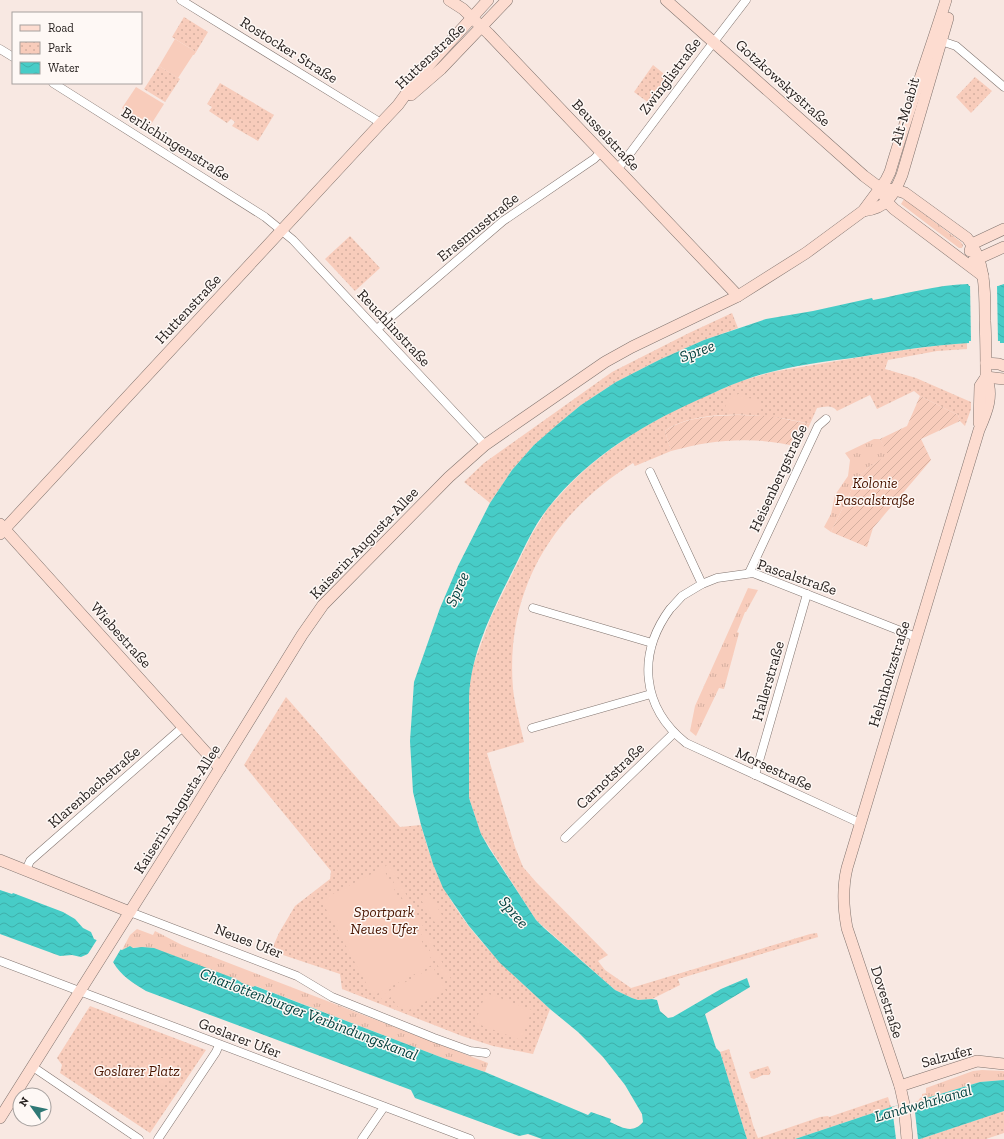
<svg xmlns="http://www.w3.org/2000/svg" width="1004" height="1139" viewBox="0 0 1004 1139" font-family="'Zilla Slab',serif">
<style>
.grass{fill:url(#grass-tufts)}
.park{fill:url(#park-dots)}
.garden{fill:url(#garden-furrows)}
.pitch{fill:#f8ccbb}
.water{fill:url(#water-waves)}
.pier{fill:#f8e8e2}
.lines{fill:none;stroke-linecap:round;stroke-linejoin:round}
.street-casing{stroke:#81746f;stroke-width:9}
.secondary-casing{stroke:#81746f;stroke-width:12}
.street{stroke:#fff;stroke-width:8}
.secondary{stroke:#fddcd0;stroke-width:11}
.labels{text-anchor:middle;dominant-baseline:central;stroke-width:3;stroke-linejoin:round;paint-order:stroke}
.street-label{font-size:15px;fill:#231d1b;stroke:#fef8f5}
.park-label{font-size:15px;font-style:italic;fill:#4a1500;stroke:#fef8f5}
.water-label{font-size:16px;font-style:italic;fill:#003e3c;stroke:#fef8f5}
</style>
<defs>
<pattern id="grass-tufts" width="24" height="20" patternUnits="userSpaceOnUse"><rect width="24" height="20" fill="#f8ccbb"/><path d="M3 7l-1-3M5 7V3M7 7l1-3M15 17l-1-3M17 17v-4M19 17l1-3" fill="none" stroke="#d4afa0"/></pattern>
<pattern id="park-dots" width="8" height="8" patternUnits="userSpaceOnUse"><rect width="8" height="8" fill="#f8ccbb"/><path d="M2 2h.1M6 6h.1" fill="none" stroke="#d4afa0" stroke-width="1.8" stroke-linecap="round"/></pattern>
<pattern id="garden-furrows" width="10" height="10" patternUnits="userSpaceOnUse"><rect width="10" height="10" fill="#f8ccbb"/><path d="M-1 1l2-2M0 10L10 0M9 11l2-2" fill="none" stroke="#d4afa0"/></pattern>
<pattern id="water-waves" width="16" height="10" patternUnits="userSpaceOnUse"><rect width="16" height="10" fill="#47ccc7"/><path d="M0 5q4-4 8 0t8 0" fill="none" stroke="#3eafaa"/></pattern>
</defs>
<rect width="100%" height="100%" fill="#f8e8e2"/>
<!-- grass -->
<g class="grass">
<path d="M 904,199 L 961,242 L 963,245 L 962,248 L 959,248 L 901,204 Z"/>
<path d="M 874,439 L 880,439 L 889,455 L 869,467 L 857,478 L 831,532 L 824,527 L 831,514 L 835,495 L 848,476 L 850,460 L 845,453 Z"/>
<path d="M 748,588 L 758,590 L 746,612 L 745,612 L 737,632 L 739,633 L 724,689 L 719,688 L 696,736 L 690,731 L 695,706 Z"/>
<path d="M 137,929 L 153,935 L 155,931 L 182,945 L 488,1063 L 485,1072 L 443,1058 L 256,986 L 253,987 L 242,983 L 236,979 L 137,947 L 122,950 L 130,935 Z"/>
<path d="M 982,1070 L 1004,1071 L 1004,1080 L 980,1082 L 927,1098 L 926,1102 L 914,1105 L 914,1102 L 918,1101 L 920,1098 L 922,1097 L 922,1094 L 926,1093 L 926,1088 L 973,1071 Z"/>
</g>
<!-- park -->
<g class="park">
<path d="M 184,17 L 208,32 L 196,52 L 172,37 Z"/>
<path d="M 653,65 L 673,81 L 653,106 L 634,92 Z"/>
<path d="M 159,66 L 180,79 L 165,102 L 144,89 Z"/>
<path d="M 975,77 L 992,91 L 971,113 L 956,97 Z"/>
<path d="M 220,83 L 274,115 L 258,141 L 232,126 L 235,122 L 231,119 L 227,123 L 209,111 L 212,107 L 207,104 Z"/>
<path d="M 350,236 L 380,268 L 355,291 L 325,259 Z"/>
<path d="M 732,313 L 738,328 L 704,340 L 659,360 L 616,382 L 581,405 L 534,445 L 512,470 L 490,503 L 464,482 L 484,463 L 612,372 L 689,333 Z"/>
<path d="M 967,343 L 967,349 L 937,351 L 888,360 L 885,369 L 916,378 L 971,402 L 971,409 L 965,426 L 960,421 L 958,415 L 920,396 L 914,391 L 877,409 L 870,395 L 837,411 C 832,404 824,407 817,408 L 810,424 C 773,414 696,407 665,431 L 671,451 L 635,466 L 633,463 C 552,514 505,590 513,689 C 515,707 520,724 524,742 L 487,753 L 515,847 L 523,867 L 536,882 L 608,955 L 598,961 L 605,970 L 631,988 L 810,934 L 817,933 L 818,937 L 678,979 L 680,985 L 652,999 L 638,1000 L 632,998 L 615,990 L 536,920 L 481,834 L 469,798 L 469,683 L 474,663 L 491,617 L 532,534 L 548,508 L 571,483 L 588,467 L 607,452 L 638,430 L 683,406 L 738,382 L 772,372 L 890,352 L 942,345 Z"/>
<path d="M 286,697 L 400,827 L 421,825 C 427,846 433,868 444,888 C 470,937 510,972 550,1009 L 533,1054 L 493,1046 L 462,1036 L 342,989 L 340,974 L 271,951 L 279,933 L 295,906 L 330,879 L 331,871 L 244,765 Z"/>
<path d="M 90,1006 L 206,1050 L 150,1133 L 60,1073 L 62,1065 L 57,1058 Z"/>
<path d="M 729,1049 L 746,1103 L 747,1103 L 753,1125 L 758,1138 L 820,1117 L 828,1116 L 829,1117 L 888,1097 L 891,1107 L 795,1139 L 747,1139 L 720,1052 Z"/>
<path d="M 768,1066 L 771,1072 L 769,1075 L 763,1075 L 754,1079 L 751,1078 L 749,1072 Z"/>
<path d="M 1004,1111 L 1004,1133 L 986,1139 L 920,1139 Z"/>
</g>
<!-- garden -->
<g class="garden">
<path d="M 920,396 L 958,415 L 960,421 L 921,439 L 931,460 L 873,528 L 867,547 L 831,532 L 857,478 L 869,467 L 888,455 L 880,439 L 907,426 Z"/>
<path d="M 737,415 L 770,416 L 810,424 L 799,447 C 755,436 714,439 671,451 L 665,431 C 685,417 712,416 737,415 Z"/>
</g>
<!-- pitch -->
<g class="pitch">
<path d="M 175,39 L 196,52 L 194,55 L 193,55 L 178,78 L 159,66 Z"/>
<path d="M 136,87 L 164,104 L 150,126 L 122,108 Z"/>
<path d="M 743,392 L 744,398 L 761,399 L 760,412 L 729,411 L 725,408 C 727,398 734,396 743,392 Z"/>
<path d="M 390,864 L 451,979 L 446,981 L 385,866 Z"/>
<path d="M 383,868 L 434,964 L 373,996 L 321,900 Z"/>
<path d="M 429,893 L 443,917 L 434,922 L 420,898 Z"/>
<path d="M 433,967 L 446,991 L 409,1010 L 398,1007 L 391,997 L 383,1002 L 380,996 Z"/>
<path d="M 486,993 L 532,1010 L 521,1040 L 475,1023 Z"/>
<path d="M 162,1058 C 178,1064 169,1077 163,1087 L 138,1070 L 150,1061 Z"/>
</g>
<!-- water -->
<g class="water">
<path d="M 968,284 L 969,286 L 998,286 L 1004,284 L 1004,343 L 1000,343 L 1000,341 L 969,341 L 969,343 C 932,345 895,351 859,357 C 823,362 787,366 753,377 C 738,382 723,388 709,395 C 648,421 589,456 548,508 C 532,528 522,553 510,576 C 491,614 471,654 469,697 L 469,798 L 481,834 L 489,848 L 536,920 L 544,928 L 615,990 L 632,998 L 638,1000 L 652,999 L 657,1000 L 660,1011 L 668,1018 L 673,1017 L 721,989 L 747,978 L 750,987 L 705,1014 L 716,1048 L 720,1052 L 747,1139 L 542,1139 L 528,1134 L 519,1136 L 415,1098 L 411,1090 L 146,991 C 133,983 121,976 113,962 L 90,953 L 81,957 L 72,955 L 60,956 L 0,934 L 0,890 L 12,894 L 13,893 L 63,912 L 75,919 L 83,928 L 91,932 L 94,939 L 122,950 L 130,946 L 133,948 L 142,947 L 154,948 L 236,979 L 242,983 L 253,987 L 255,986 L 443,1058 L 485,1072 L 588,1115 L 591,1112 L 611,1119 L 610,1122 C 623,1128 633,1134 643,1122 L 642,1114 L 625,1085 L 603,1057 L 578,1032 L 550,1009 L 500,963 L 469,926 L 443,888 L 433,864 L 421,825 L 413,792 L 410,741 L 414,682 L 440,608 L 458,566 L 490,503 L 512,470 L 534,445 L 558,424 L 581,405 L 616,382 L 659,360 L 704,340 L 766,319 L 813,311 L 872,298 L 873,300 C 905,294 936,285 968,284 Z"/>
<path d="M 1004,1080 L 1004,1111 L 920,1139 L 795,1139 L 891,1107 L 903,1104 L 904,1108 L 926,1102 L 927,1098 L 980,1082 Z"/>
</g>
<!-- pier -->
<g class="pier">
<path d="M 970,284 L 997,284 L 998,343 L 971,343 Z"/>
<path d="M 98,938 L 122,947 L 112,964 L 90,955 L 86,957 Z"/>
<path d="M 905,1103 L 906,1106 L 914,1103 L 918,1139 L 896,1139 L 892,1107 Z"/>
</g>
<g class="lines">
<defs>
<g id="street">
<path d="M 181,0 L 381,123"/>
<path d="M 941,41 L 956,46 L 1004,87"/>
<path d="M 0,49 L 13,57"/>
<path d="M 53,83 L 265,217 L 293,240 L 485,445"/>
<path d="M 617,169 L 625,160 L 703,56 L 746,0"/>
<path d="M 377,329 L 503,221 L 594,159 L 601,152"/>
<path d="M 650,472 L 702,584"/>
<path d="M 749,573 L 818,426 L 826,419"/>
<path d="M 672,607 L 682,596 L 702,584 L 717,578 L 753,573 L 916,637"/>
<path d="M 533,608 L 652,643"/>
<path d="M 670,609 C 637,654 641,707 686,743 L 860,823"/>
<path d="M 532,728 L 651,694"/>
<path d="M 755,775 L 807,594"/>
<path d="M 565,838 L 674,733"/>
<path d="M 26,870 L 30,861 L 183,727"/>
<path d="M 130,912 L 297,976 L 332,997 L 434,1038 L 470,1051 L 486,1053"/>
<path d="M 0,961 L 470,1139"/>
<path d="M 33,1067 L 139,1139"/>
<path d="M 158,1139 L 216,1052 L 219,1045"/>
<path d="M 362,1139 L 384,1107"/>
</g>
<g id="secondary">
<path d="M 449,0 L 463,9 L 489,34 L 738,296"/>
<path d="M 666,0 L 864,176 L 880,188 L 887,202 L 894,209 L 983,276"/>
<path d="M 411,95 L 441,69 L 507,0"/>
<path d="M 880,188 L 896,190 L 905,193 L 967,238 C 986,261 985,293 985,321 C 986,340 986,358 986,377 C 994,395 987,412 979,430 L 847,868 C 842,889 843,907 847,928 L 900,1086 L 904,1104 L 907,1139"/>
<path d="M 863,211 C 886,209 894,195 902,175 L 948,18"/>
<path d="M 970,251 L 972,244 L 1004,229"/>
<path d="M 973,261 L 1004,247"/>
<path d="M 986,363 L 999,364 L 1004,366"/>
<path d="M 986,377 L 1004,379"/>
<path d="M 979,423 L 980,386 L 986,377"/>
<path d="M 0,524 L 220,768"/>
<path d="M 0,534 L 381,123 L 398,105 L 419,76 L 488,0"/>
<path d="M 0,860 L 130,912"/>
<path d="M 900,1086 L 977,1061 L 1004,1064"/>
<path d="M 0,1118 L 194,810 L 302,635 L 323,605 L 449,477 L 485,445 L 518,422 L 605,362 L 632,347 L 738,296 L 806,253 L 863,211 L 886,180 L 890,172 C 907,114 928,57 946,0"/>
</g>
</defs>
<!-- street casing -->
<use href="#street" class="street-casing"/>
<!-- secondary casing -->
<use href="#secondary" class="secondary-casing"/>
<!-- street -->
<use href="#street" class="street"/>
<!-- secondary -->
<use href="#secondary" class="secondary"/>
</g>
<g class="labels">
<!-- street labels -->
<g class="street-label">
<text transform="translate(289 50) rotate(32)">Rostocker Straße</text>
<text transform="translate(430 56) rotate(-43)">Huttenstraße</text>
<text transform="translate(670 76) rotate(-53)">Zwinglistraße</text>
<text transform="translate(783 83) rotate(42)">Gotzkowskystraße</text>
<text transform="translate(905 111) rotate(-74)">Alt-Moabit</text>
<text transform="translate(606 135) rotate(47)">Beusselstraße</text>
<text transform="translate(176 144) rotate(32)">Berlichingenstraße</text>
<text transform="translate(478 227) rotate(-39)">Erasmusstraße</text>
<text transform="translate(188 309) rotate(-47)">Huttenstraße</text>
<text transform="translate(394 328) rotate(47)">Reuchlinstraße</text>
<text transform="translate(778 478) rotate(-65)">Heisenbergstraße</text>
<text transform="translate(364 543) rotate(-46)">Kaiserin-Augusta-Allee</text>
<text transform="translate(797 577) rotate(19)">Pascalstraße</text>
<text transform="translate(121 635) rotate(48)">Wiebestraße</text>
<text transform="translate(889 674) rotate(-73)">Helmholtzstraße</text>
<text transform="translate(768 681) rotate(-74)">Hallerstraße</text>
<text transform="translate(774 769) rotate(25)">Morsestraße</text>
<text transform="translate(610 776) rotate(-44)">Carnotstraße</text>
<text transform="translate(94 787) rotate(-41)">Klarenbachstraße</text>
<text transform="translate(177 809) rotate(-58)">Kaiserin-Augusta-Allee</text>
<text transform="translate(249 941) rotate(21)">Neues Ufer</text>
<text transform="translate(887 1002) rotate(72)">Dovestraße</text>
<text transform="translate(240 1038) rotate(21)">Goslarer Ufer</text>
<text transform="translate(947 1056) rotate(-15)">Salzufer</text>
</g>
<!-- park labels -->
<g class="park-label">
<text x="875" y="483">Kolonie<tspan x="875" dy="17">Pascalstraße</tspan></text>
<text x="384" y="912">Sportpark<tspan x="384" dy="17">Neues Ufer</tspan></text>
<text x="137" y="1071">Goslarer Platz</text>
</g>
<!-- water labels -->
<g class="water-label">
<text transform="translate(697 351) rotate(-21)">Spree</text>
<text transform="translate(457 589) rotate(-66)">Spree</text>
<text transform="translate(514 912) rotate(50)">Spree</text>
<text transform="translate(309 1014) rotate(21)">Charlottenburger Verbindungskanal</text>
<text transform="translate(923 1103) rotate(-16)">Landwehrkanal</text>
</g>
</g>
<!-- legend -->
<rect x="12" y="12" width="130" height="72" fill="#fef8f5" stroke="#a6a09e"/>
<rect x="20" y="25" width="20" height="6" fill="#fddcd0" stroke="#a6a09e"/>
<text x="48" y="32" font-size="12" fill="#231d1b">Road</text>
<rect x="20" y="42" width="20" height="12" fill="url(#park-dots)" stroke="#a6a09e"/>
<text x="48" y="52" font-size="12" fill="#231d1b">Park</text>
<rect x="20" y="62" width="20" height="12" fill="url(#water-waves)" stroke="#a6a09e"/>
<text x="48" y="72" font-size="12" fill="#231d1b">Water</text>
<!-- north arrow -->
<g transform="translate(32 1107) rotate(303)"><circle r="19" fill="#fef8f5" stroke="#a6a09e"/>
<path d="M0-3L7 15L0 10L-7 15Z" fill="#2f7875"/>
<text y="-6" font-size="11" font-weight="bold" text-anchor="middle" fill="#231d1b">N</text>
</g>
</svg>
